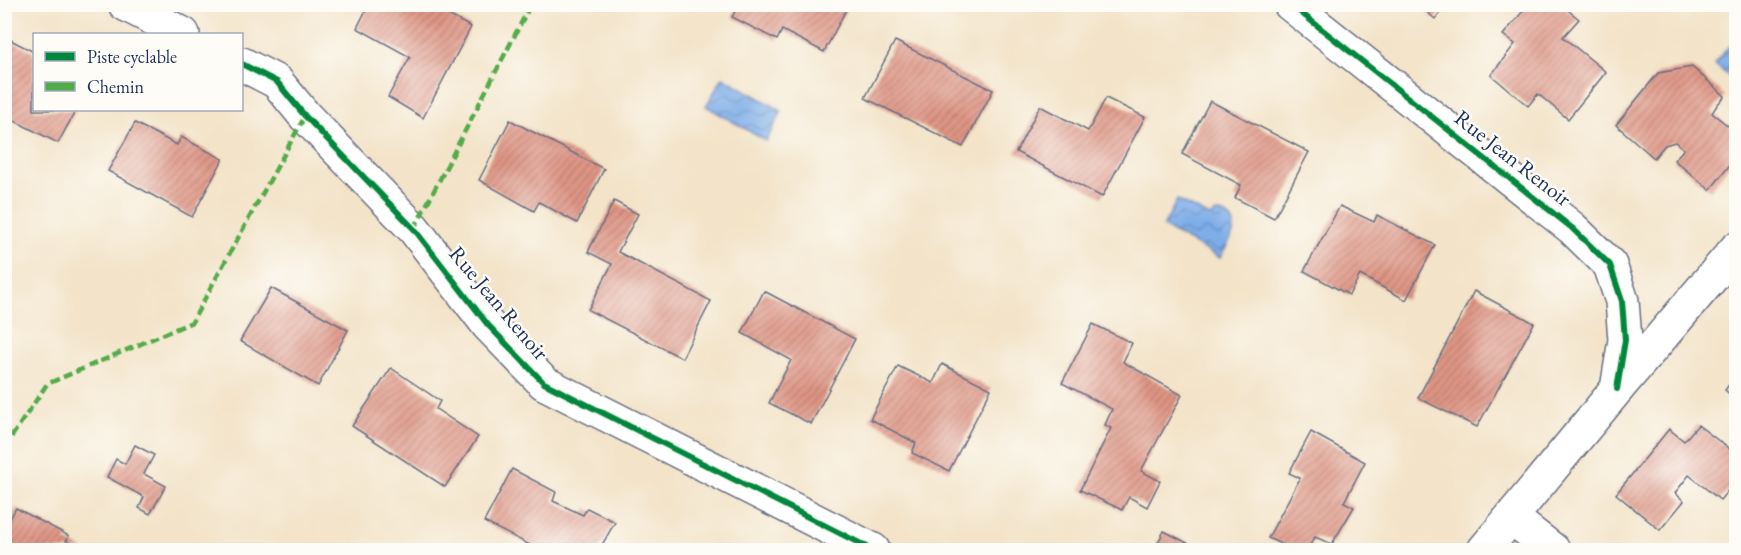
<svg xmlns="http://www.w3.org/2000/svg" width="1741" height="555" viewBox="0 0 1741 555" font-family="'EB Garamond',serif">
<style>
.water{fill:url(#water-waves);stroke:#4c6ea3;stroke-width:1.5}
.building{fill:url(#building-hatch)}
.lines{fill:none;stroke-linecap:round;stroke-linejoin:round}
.minor-casing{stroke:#676e83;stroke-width:36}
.minor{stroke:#fff;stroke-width:33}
.quiet{stroke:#52ab49;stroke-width:4.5;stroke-dasharray:9 4.5;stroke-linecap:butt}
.cycleway-casing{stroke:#fdfcf7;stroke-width:10}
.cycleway{stroke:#00873e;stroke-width:6}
.labels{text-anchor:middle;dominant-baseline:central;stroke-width:5;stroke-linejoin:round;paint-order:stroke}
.street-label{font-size:22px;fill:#1b2f5e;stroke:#fdfcf7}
</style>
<defs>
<pattern id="water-waves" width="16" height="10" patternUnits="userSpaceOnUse" patternTransform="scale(1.5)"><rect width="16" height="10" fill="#7eade8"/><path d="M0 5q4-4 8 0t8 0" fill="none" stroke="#668dbf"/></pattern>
<pattern id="building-hatch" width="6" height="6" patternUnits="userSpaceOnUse" patternTransform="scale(1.5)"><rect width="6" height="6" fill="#df9584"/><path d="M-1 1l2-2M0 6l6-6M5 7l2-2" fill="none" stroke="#b47a6f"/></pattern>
</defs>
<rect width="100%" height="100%" fill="#fdfcf7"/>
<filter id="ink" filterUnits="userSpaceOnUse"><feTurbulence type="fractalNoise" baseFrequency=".0167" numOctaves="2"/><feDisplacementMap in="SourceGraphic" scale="12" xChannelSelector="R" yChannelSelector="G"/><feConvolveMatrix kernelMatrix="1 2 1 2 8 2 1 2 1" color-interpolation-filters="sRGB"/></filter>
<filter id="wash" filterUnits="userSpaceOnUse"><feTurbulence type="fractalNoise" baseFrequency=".008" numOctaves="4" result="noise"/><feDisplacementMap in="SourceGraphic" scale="24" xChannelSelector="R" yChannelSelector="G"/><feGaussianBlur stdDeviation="1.35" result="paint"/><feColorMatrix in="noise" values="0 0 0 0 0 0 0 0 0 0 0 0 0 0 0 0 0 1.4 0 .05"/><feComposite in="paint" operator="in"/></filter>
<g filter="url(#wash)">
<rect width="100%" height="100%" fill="#f3e3c8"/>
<!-- water -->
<g class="water">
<path d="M 1729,46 L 1736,52 L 1736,82 L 1714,64 Z"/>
<path d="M 723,77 L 782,111 L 766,141 L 706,106 Z"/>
<path d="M 1177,200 L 1210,217 C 1215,213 1217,212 1223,214 C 1246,222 1227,245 1220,258 L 1163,227 Z"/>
</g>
<g id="blocks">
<!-- building -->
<g class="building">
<path d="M 369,4 L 428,4 L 471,27 L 423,118 L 388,97 L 410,57 L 357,28 Z"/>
<path d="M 739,4 L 849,4 L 824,52 L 782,30 L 777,40 L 732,17 Z"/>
<path d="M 1418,4 L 1447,4 L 1435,19 Z"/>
<path d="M 1529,4 L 1560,4 L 1579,19 L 1563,37 L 1606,72 L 1568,119 L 1538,94 L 1528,106 L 1491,75 L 1515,44 L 1503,35 Z"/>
<path d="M 5,37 L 34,52 L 34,110 L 76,110 L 58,143 L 5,116 Z"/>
<path d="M 895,41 L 993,90 L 963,147 L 865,98 Z"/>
<path d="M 1692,67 L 1725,96 L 1717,105 L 1712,113 L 1736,132 L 1736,157 L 1710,190 L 1674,160 L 1684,149 L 1675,142 L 1665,145 L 1654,158 L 1616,125 L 1658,73 Z"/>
<path d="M 1106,98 L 1145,117 L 1102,197 L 1016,152 L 1040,106 L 1088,131 Z"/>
<path d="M 1210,101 L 1309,152 L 1274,218 L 1235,198 L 1241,185 L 1182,154 Z"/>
<path d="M 510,120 L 604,169 L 577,223 L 539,202 L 534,211 L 479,180 Z"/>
<path d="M 135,123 L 177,145 L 181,137 L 223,159 L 192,217 L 108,171 Z"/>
<path d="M 614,201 L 638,214 L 618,252 L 711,301 L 682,358 L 588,310 L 612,264 L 588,252 Z"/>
<path d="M 1340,206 L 1374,222 L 1377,215 L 1435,245 L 1406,300 L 1360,275 L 1349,295 L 1304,271 Z"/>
<path d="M 271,288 L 348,330 L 318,386 L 240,341 Z"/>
<path d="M 764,291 L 855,339 L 811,424 L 769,403 L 791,360 L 742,333 Z"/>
<path d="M 1474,291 L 1534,323 L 1477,427 L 1418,398 Z"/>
<path d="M 1093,324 L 1132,343 L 1123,362 L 1182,395 L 1141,471 L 1160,481 L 1147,507 L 1129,497 L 1122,510 L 1080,490 L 1111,428 L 1105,425 L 1112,409 L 1062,383 Z"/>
<path d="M 942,364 L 991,389 L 949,471 L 912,453 L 916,443 L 870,419 L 898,366 L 933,383 Z"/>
<path d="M 391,368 L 440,401 L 436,409 L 478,437 L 445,487 L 352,426 Z"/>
<path d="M 1736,375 L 1736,399 L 1725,390 Z"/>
<path d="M 1698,425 L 1736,454 L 1736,481 L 1720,500 L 1689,475 L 1675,493 L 1684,501 L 1660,530 L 1616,494 L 1669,429 L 1684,441 Z"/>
<path d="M 1311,432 L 1365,462 L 1344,502 L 1354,507 L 1332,544 L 1315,537 L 1307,550 L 1293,550 L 1268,538 L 1300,478 L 1289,473 Z"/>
<path d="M 135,445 L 154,455 L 144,474 L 166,486 L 150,514 L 139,508 L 144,497 L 107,477 L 116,459 L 125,464 Z"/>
<path d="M 512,469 L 556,492 L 553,501 L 583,515 L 587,508 L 615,522 L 599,550 L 540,550 L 484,522 Z"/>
<path d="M 16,508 L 69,536 L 66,541 L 84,550 L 4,550 L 4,530 Z"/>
<path d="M 1164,531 L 1201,550 L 1154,550 Z"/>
</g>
</g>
</g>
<g filter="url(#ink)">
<use href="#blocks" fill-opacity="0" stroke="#676e83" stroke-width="1.5"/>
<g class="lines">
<defs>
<g id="minor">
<path d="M 125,4 L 183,34"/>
<path d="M 1290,4 L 1572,228 L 1610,265 L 1622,301 L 1625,340 L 1617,389"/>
<path d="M 242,64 L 277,82 L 305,116 L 414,229 L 488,325 L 544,383 L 873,550"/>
<path d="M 1512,518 L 1553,550"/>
<path d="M 1484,550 L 1617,389 L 1736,249"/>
</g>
</defs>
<!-- minor casing -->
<use href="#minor" class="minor-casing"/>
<!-- minor -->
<use href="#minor" class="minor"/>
<!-- quiet -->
<g class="quiet">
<path d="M 414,229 L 531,4"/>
<path d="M 4,448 L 47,384 L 192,322 L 305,116"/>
</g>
<defs>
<g id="cycleway">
<path d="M 1290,4 L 1572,228 L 1610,265 L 1622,301 L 1625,340 L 1617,389"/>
<path d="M 242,64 L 277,82 L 305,116 L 414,229 L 488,325 L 544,383 L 873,550"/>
</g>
</defs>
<!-- cycleway casing -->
<use href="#cycleway" class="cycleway-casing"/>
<!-- cycleway -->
<use href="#cycleway" class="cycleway"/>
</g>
</g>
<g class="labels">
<!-- street labels -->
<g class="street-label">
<text transform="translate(1513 158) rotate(38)">Rue Jean Renoir</text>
<text transform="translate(499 303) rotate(50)">Rue Jean Renoir</text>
</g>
</g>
<!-- margin -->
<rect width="1741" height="555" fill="none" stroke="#fdfcf7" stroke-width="24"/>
<!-- legend -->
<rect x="33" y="33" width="210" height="78" fill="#fdfcf7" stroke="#a3aaba" stroke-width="1.5"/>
<rect x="45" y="52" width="30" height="9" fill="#00873e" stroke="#a3aaba" stroke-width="1.5"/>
<text x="87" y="63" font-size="18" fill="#1b2f5e">Piste cyclable</text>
<rect x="45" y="82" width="30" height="9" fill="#52ab49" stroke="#a3aaba" stroke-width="1.5"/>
<text x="87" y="93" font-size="18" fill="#1b2f5e">Chemin</text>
</svg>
